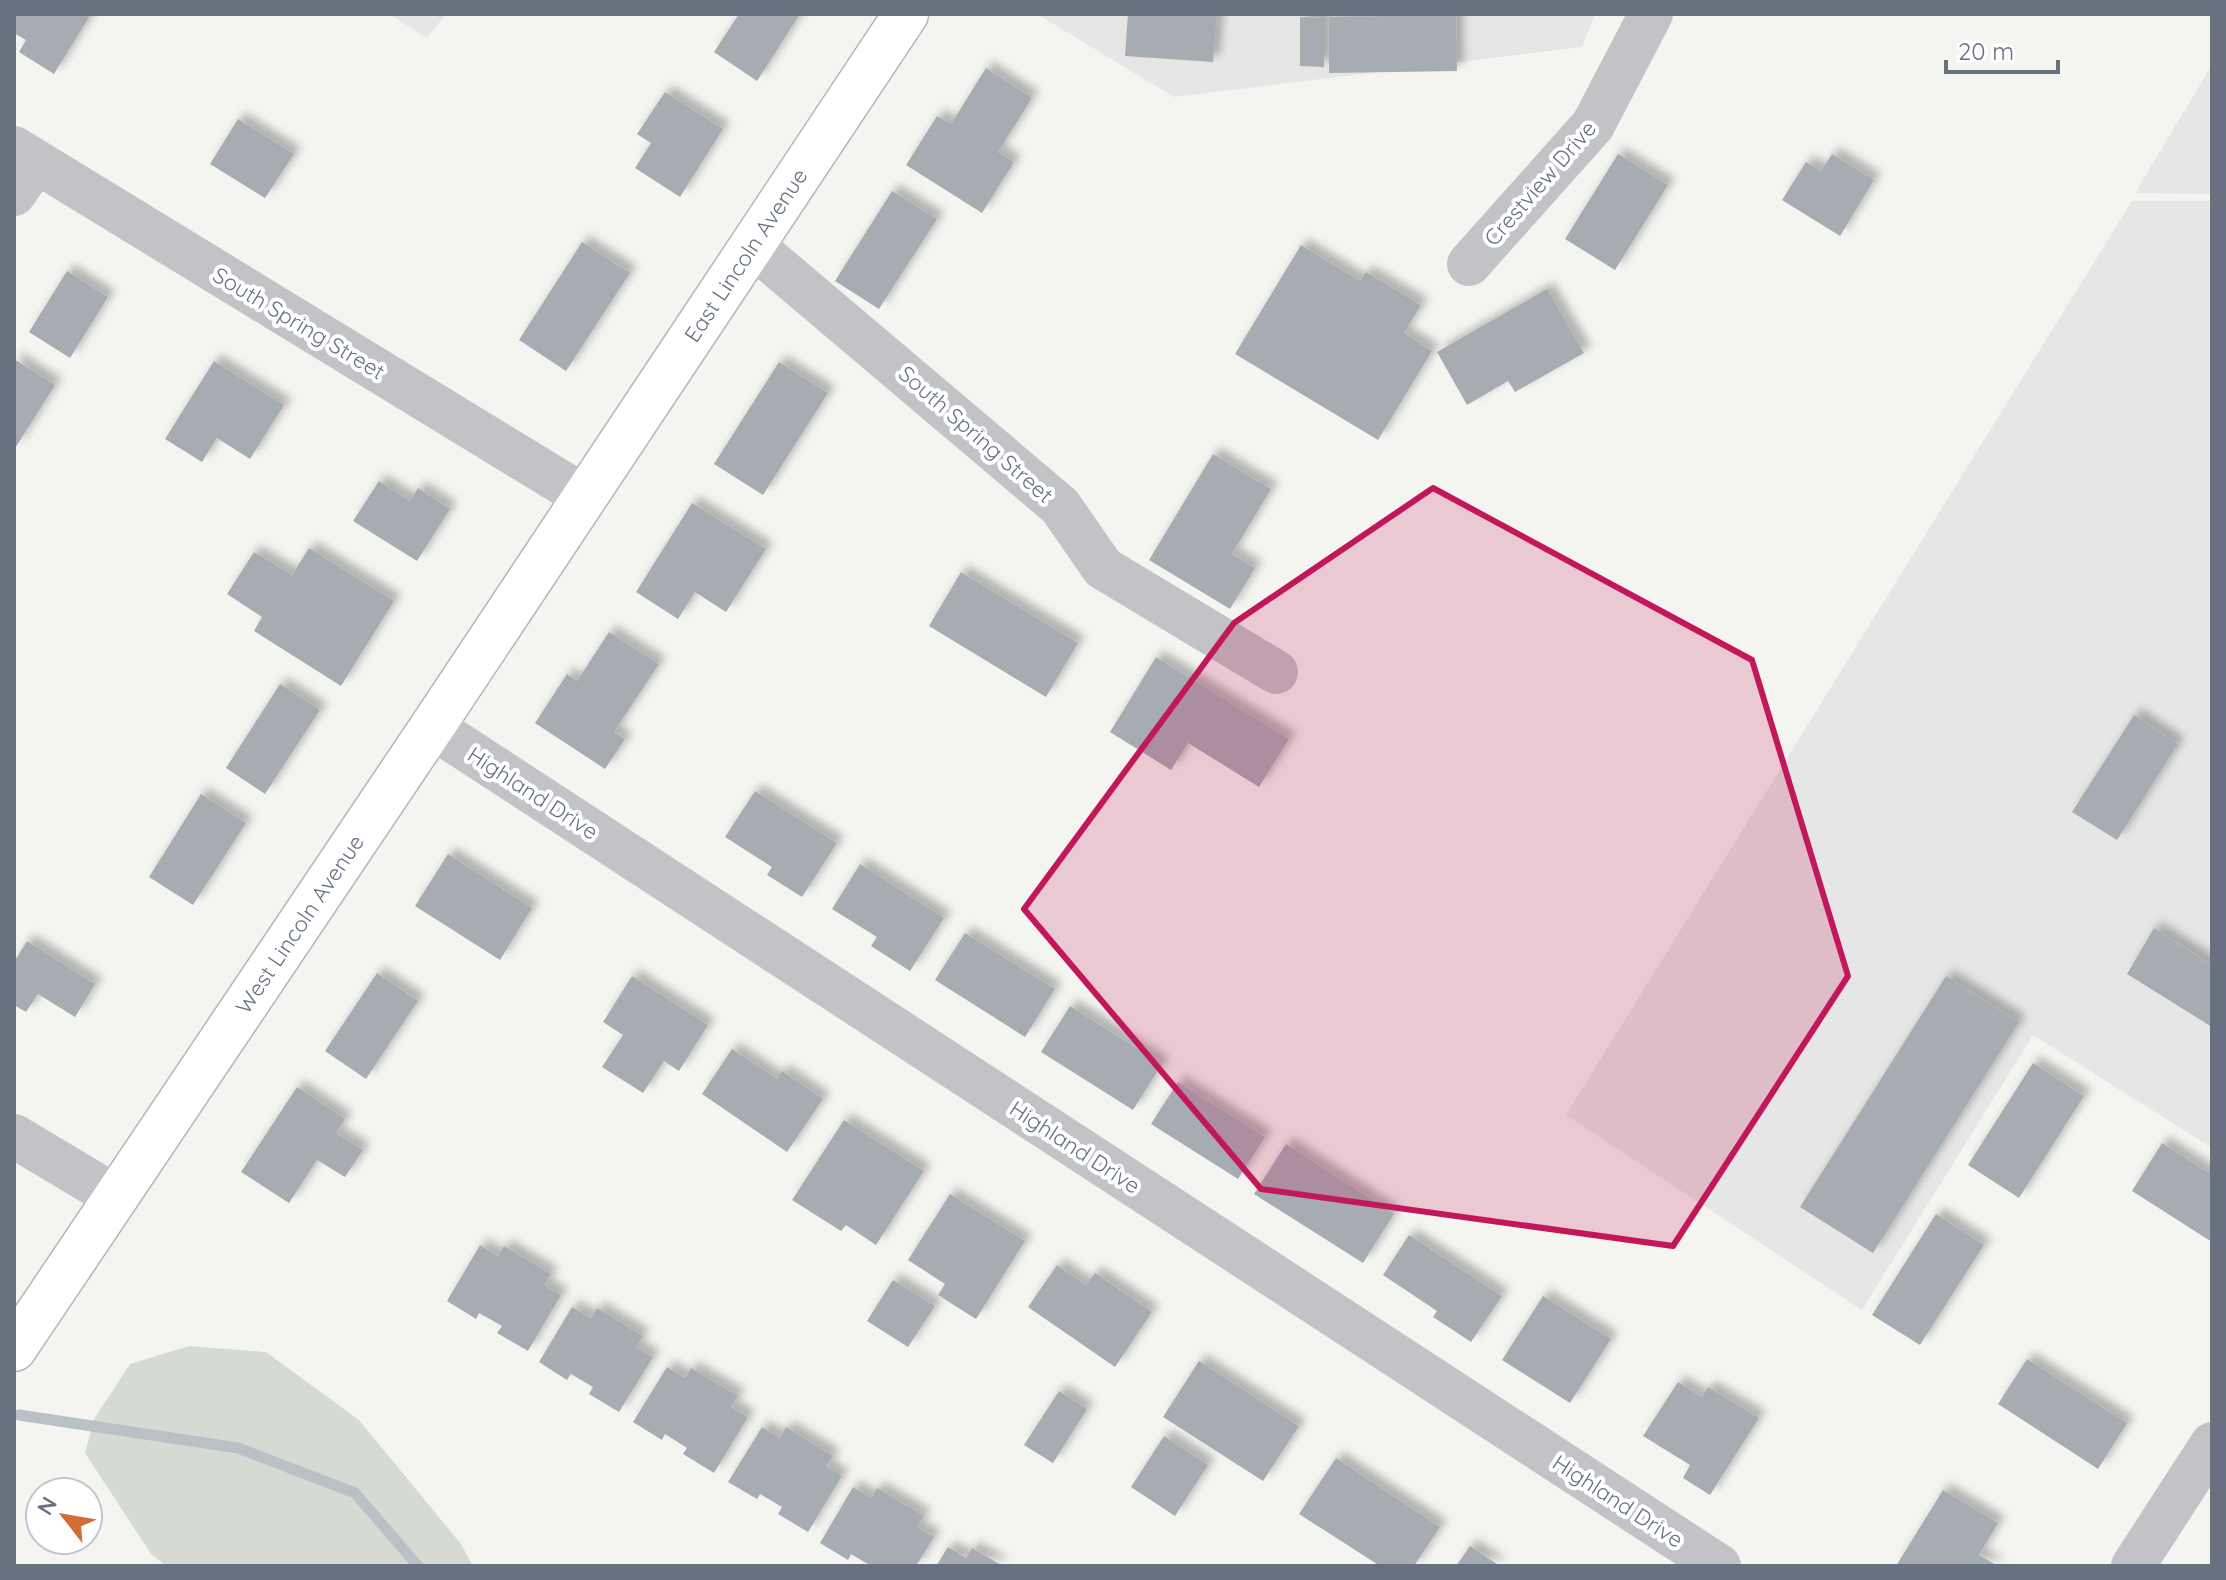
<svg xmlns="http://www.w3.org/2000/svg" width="2226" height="1580" viewBox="0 0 2226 1580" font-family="Quicksand,sans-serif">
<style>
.built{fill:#e5e6e5}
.green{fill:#d5dbd3}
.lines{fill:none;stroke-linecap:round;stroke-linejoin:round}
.stream{stroke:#b9c1c6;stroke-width:11}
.building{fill:#a7acb3;filter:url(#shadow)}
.major-casing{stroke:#b2b5b9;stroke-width:47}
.minor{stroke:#c1c3c6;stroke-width:44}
.major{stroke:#fff;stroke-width:44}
.marked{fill:#c2185b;fill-opacity:0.2;stroke:#c2185b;stroke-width:6;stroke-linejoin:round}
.labels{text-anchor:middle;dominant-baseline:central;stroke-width:8;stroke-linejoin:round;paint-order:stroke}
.street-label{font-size:22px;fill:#67717f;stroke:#fff}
</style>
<defs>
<filter id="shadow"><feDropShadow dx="7" dy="-7" stdDeviation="4" flood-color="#0004"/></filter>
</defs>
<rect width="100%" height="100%" fill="#f4f5f1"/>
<!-- built -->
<g class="built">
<path d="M 389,14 L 446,14 L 427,38 Z"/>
<path d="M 1037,14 L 1595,14 L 1582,47 L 1174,97 Z"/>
<path d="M 2212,65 L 2212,194 L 2135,193 Z"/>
<path d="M 2132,201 L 2212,201 L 2212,1148 L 2033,1035 L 1862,1310 L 1566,1115 Z"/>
</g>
<!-- green -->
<path class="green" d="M 189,1346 L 266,1352 L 359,1420 L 461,1544 L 473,1566 L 166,1566 L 151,1554 L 85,1453 L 94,1419 L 130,1364 Z"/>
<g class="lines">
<!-- stream -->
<path class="stream" d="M 19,1415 L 238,1448 L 355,1493 L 418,1566"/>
</g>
<!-- building -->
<g class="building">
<path d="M 14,14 L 91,14 L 54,74 L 19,52 L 26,40 L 14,33 Z"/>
<path d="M 739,14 L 800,14 L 757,81 L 714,52 Z"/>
<path d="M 1128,14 L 1217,14 L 1213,62 L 1125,56 Z"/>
<path d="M 1456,15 L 1457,71 L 1329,73 L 1329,17 Z"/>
<path d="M 1300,17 L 1324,18 L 1324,67 L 1300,66 Z"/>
<path d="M 986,68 L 1032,98 L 998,152 L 1014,162 L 982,213 L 906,165 L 937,116 L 951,124 Z"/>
<path d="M 665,92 L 723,129 L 680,197 L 635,168 L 651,143 L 637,134 Z"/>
<path d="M 238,119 L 294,154 L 265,198 L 210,164 Z"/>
<path d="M 1618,154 L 1668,185 L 1615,270 L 1565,239 Z"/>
<path d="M 1832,154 L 1874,180 L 1840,236 L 1782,200 L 1806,162 L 1821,171 Z"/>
<path d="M 892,191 L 937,219 L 879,309 L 835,281 Z"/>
<path d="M 582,242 L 630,273 L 566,371 L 519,340 Z"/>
<path d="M 1301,245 L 1360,281 L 1366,272 L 1421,305 L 1404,333 L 1432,351 L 1378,440 L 1235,354 Z"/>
<path d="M 67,271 L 108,297 L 70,358 L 29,332 Z"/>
<path d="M 1547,289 L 1584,353 L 1515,392 L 1508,381 L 1467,405 L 1437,352 Z"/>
<path d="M 14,359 L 55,385 L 14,450 Z"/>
<path d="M 214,361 L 284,405 L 250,459 L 217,438 L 202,462 L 165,439 Z"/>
<path d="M 779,362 L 828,393 L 763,495 L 714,464 Z"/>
<path d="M 1213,454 L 1271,489 L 1232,554 L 1255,568 L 1230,609 L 1149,560 Z"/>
<path d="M 379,481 L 410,501 L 418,488 L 450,509 L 417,561 L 353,521 Z"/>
<path d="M 692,503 L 766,549 L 726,612 L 695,592 L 678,619 L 636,592 Z"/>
<path d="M 309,548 L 394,601 L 341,686 L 254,631 L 262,617 L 227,594 L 254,552 L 292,575 Z"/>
<path d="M 961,572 L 1078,643 L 1046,697 L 929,626 Z"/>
<path d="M 609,632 L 659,664 L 614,732 L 625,739 L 605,769 L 535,723 L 567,674 L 577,681 Z"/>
<path d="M 1156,657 L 1289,739 L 1259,787 L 1188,743 L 1171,770 L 1110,732 Z"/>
<path d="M 280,684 L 320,710 L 265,794 L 226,768 Z"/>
<path d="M 2134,715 L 2178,744 L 2117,840 L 2072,812 Z"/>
<path d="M 755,791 L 837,843 L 802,897 L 767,875 L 772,867 L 725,837 Z"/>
<path d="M 201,794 L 246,823 L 193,905 L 149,877 Z"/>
<path d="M 448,854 L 532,908 L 500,960 L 415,906 Z"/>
<path d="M 860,864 L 944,918 L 910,971 L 871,946 L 877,937 L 832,909 Z"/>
<path d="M 2154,928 L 2212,965 L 2212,1027 L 2127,974 Z"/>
<path d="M 965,933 L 1055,989 L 1025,1037 L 935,980 Z"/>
<path d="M 27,941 L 95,984 L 75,1017 L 38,994 L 26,1012 L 14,1005 L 14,962 Z"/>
<path d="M 377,973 L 418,1001 L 366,1079 L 325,1051 Z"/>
<path d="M 632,976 L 708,1025 L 679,1071 L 664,1061 L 643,1093 L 602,1067 L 623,1035 L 603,1022 Z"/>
<path d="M 1946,976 L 2019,1022 L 1873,1253 L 1800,1207 Z"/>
<path d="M 1070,1006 L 1162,1064 L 1133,1110 L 1041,1052 Z"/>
<path d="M 732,1049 L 777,1079 L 782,1071 L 823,1099 L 787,1152 L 702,1094 Z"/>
<path d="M 2033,1063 L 2084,1096 L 2019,1198 L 1968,1165 Z"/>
<path d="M 1178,1082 L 1265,1137 L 1238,1179 L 1151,1124 Z"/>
<path d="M 297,1087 L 345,1119 L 336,1133 L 363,1150 L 345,1177 L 317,1160 L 289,1203 L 241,1172 Z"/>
<path d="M 844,1120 L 924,1171 L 876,1245 L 846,1225 L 841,1231 L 792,1200 Z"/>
<path d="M 2162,1143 L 2212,1175 L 2212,1242 L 2132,1191 Z"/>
<path d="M 1286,1144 L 1394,1214 L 1363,1263 L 1254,1194 Z"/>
<path d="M 950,1194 L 1025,1241 L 976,1319 L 938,1295 L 945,1284 L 908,1260 Z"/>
<path d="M 1936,1214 L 1984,1245 L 1920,1345 L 1872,1315 Z"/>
<path d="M 1409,1235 L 1502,1296 L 1471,1342 L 1433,1317 L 1437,1311 L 1383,1275 Z"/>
<path d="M 480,1245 L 498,1256 L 504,1246 L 551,1274 L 544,1285 L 561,1295 L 528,1351 L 497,1333 L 502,1326 L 479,1313 L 476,1319 L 447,1301 Z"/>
<path d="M 1057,1265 L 1086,1285 L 1095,1273 L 1152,1312 L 1115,1367 L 1028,1307 Z"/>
<path d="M 893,1280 L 935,1306 L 908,1347 L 867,1321 Z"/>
<path d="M 1543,1296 L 1611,1339 L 1570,1403 L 1502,1360 Z"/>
<path d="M 572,1307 L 591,1318 L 597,1308 L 643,1336 L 636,1347 L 653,1357 L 619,1412 L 589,1394 L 593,1387 L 571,1374 L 567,1380 L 539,1362 Z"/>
<path d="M 2027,1359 L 2127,1423 L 2098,1469 L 1998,1404 Z"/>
<path d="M 1199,1361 L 1299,1426 L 1263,1481 L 1163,1417 Z"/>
<path d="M 667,1367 L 685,1378 L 691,1368 L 738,1396 L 731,1407 L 748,1417 L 714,1473 L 683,1454 L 687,1448 L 665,1434 L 662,1440 L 633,1422 Z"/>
<path d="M 1678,1382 L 1702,1397 L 1708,1387 L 1759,1418 L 1710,1495 L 1683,1478 L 1690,1465 L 1643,1436 Z"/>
<path d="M 1059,1391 L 1087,1409 L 1053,1463 L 1024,1445 Z"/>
<path d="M 762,1427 L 780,1438 L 786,1427 L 833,1456 L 826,1466 L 842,1476 L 808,1532 L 778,1514 L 782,1507 L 760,1494 L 757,1499 L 728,1482 Z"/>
<path d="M 1164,1436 L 1208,1465 L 1175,1516 L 1131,1487 Z"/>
<path d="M 1336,1458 L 1440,1527 L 1414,1566 L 1380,1566 L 1299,1514 Z"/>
<path d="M 853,1487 L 871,1498 L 877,1488 L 924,1516 L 917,1527 L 934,1537 L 916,1566 L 871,1566 L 851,1554 L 848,1560 L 820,1543 Z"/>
<path d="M 1943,1490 L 1998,1523 L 1979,1555 L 1998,1566 L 1896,1566 Z"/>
<path d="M 1470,1546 L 1500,1566 L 1456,1566 Z"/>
<path d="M 948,1547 L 966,1558 L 972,1548 L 1003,1566 L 936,1566 Z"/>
</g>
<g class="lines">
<defs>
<g id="major">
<path id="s1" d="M 14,1349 L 432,727 L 906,14"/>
</g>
</defs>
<!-- major casing -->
<use href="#major" class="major-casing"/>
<!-- minor -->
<g class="minor">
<path d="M 14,148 L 585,497"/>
<path d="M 14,194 L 36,162"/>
<path d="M 753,246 L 1060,506 L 1103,568 L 1276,672"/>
<path d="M 1469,264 L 1593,125 L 1651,14"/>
<path d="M 432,727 L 1719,1566"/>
<path d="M 14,1136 L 116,1197"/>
<path d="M 2133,1566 L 2212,1444"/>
</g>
<!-- major -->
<use href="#major" class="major"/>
</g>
<!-- marked area -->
<path class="marked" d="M 1433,488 L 1752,660 L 1848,976 L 1673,1246 L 1261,1189 L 1024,909 L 1234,623 Z"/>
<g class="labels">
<!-- street labels -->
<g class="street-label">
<text transform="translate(1540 183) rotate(-49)">Crestview Drive</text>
<text stroke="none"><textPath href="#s1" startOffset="1316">East Lincoln Avenue</textPath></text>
<text transform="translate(299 323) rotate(31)">South Spring Street</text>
<text transform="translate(976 434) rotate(41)">South Spring Street</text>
<text transform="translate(533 793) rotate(33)">Highland Drive</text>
<text stroke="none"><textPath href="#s1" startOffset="512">West Lincoln Avenue</textPath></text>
<text transform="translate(1075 1147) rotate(33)">Highland Drive</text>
<text transform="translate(1618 1501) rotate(33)">Highland Drive</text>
</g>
</g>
<!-- border -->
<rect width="2226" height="1580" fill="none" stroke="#67717f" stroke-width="32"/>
<!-- north arrow -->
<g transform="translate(64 1516) rotate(301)"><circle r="38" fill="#ffffff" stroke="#c2c6cc" stroke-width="2"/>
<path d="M0-6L14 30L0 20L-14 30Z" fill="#d16d35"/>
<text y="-12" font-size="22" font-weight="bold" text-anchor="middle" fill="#67717f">N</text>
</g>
<!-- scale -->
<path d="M1946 60v12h112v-12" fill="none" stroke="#67717f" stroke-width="4"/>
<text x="1958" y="60" font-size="24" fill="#67717f" stroke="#ffffff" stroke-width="6" paint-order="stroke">20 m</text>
</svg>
